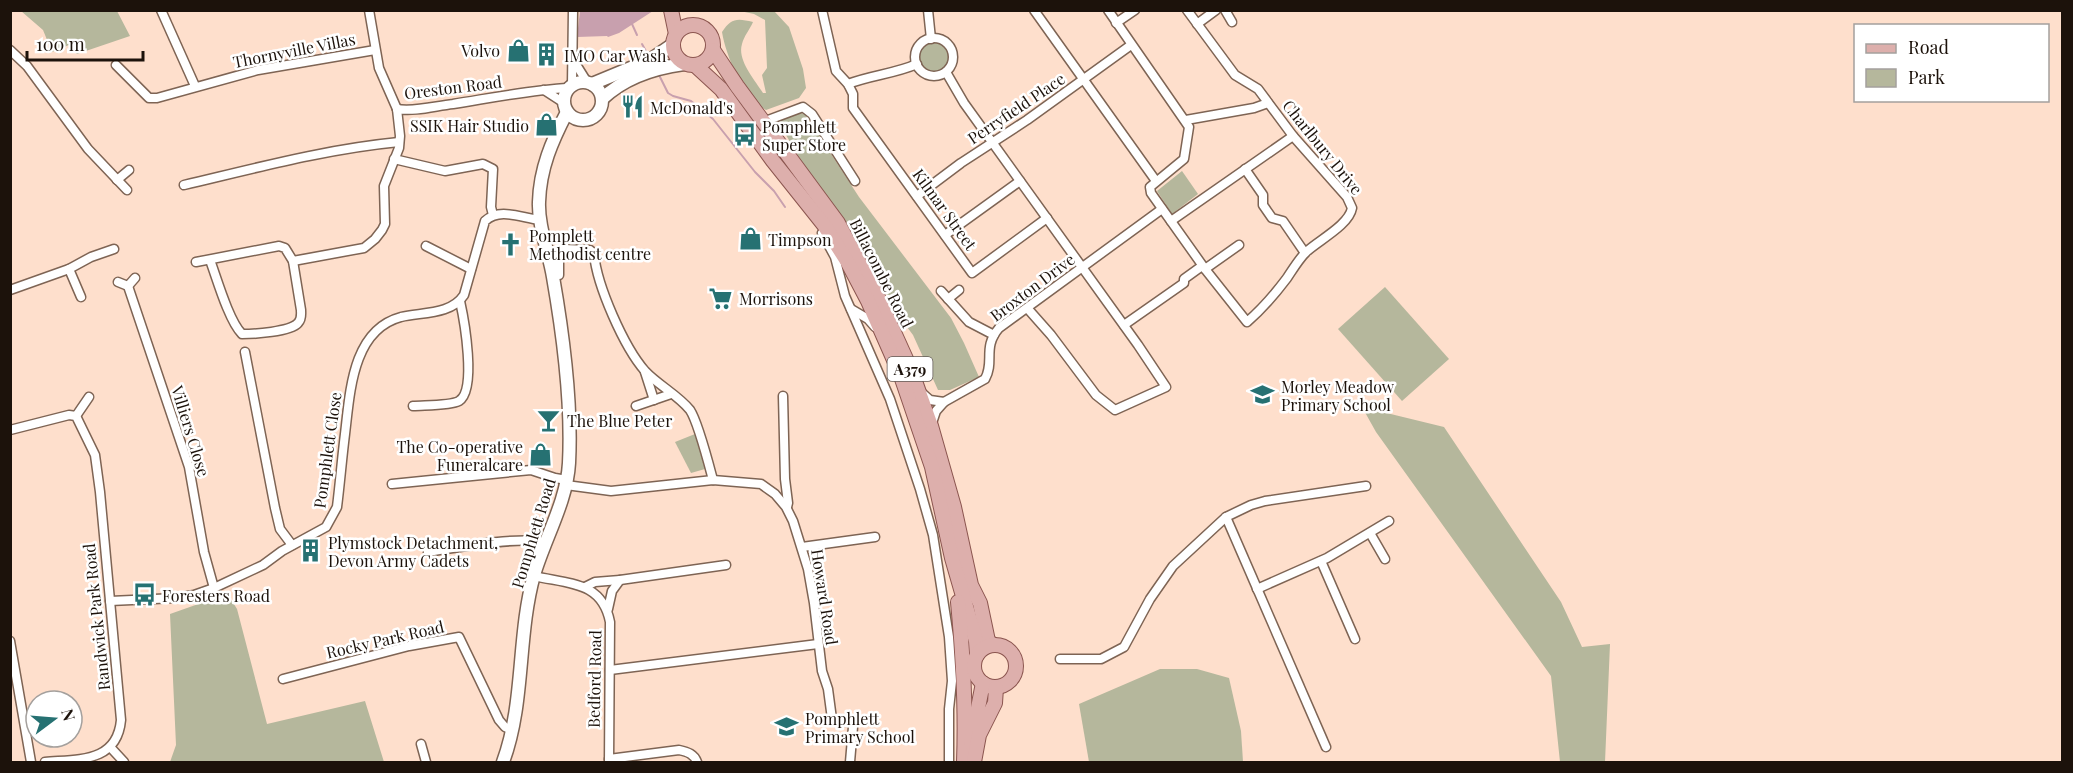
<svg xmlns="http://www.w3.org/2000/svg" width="2073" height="773" viewBox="0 0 2073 773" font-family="'Playfair Display',serif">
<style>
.green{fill:#b5b79c}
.water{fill:#c8a0ae}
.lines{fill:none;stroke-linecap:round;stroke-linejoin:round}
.stream{stroke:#c8a0ae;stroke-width:2}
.street-casing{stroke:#7e6454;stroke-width:11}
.secondary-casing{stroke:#7e6454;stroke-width:15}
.primary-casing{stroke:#8b554f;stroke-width:16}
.street{stroke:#fff;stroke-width:8}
.secondary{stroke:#fff;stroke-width:12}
.primary{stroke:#ddafac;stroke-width:14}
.labels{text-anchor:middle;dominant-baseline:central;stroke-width:5;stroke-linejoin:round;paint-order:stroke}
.shield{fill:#fff;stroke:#605954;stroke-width:1.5}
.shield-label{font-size:15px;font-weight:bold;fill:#1c120b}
.street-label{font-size:16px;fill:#1c120b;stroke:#fff}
.poi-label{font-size:16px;fill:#1c120b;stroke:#fff;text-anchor:start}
</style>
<rect width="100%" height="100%" fill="#fedfcc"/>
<!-- green -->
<g class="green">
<path d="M 21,11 L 117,11 L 130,36 L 77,54 L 69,45 L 52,52 L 43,30 Z"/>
<path d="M 740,11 L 774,11 L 789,27 L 803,69 L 806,88 L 799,98 L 766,110 C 744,98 726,57 722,32 C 731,18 737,18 753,22 C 750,29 744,36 742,44 C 737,60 754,79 763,93 L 766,93 L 762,75 L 767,68 L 765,20 L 754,14 Z"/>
<circle cx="934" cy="57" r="15"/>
<path d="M 799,113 L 805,114 L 859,197 L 951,318 L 964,343 L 979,377 L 950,390 L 938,390 L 913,335 L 895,311 L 856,236 L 801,161 L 778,121 Z"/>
<path d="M 1182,171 L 1198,194 L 1172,214 L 1157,191 Z"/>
<path d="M 1385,287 L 1449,359 L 1402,401 L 1338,329 Z"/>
<path d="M 1362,407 L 1444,427 L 1561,602 L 1582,647 L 1610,644 L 1605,762 L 1560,762 L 1551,676 L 1376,432 Z"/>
<path d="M 695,434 L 705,469 L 691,473 L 675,442 Z"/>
<path d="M 221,596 L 232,601 L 237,609 L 267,724 L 365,701 L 384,762 L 170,762 L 176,745 L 170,614 Z"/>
<path d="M 1160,669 L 1197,669 L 1229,678 L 1241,731 L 1243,762 L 1089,762 L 1079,704 Z"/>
</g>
<!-- water -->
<path class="water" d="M 580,11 L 580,10 L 653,11 L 619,33 L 608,37 L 607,36 L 577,37 Z"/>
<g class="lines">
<!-- stream -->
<g class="stream">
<path d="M 632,24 L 637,35"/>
<path d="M 642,44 L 647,53"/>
<path d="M 659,75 L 668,93 L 673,96 L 691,101 L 713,119 L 755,172 L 774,191 L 785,207"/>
</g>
<defs>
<g id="street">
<path d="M 161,10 L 195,86"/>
<path d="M 369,10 L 379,68 L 397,109"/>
<path d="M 822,10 L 836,71 L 848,84 L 853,94 L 853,108 L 972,273 L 1047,218"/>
<path d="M 928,10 L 931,39"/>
<path d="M 1034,10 L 1156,181"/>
<path d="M 1108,10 L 1189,127 L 1184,159 L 1150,187 L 1151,193 L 1205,269 L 1247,322 C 1262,309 1275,294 1287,278 C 1293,269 1299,259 1306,252 C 1319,240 1349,225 1352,208 L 1347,197 L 1293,136 L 1258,89 L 1235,75 L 1187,10"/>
<path d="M 1225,10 L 1232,22"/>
<path d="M 1116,23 L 1135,10"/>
<path d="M 1197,24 L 1216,10"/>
<circle cx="934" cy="57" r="19"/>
<path d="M 10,50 L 27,66 L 88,149 L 127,190"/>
<path d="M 572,58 L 587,82"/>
<path d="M 116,65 L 149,98 L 157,98 L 258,70 L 375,50"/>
<path d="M 946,72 L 964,103 L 1138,345 L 1166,387 L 1115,410 L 1096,395 L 1051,335 L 1028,309"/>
<path d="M 848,84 C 871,75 894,74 917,64"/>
<path d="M 572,85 L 573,10"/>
<path d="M 544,90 L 564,103"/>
<path d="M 397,109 C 415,112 435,106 453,104 C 491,98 530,90 569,88"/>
<path d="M 1186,120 L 1254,108 L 1268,103"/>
<path d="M 763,122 L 803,107 L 812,114 L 855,181"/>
<path d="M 394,159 L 445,171 L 483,164 L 493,169 L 491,207 L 493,215"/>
<path d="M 1245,169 L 1263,195 L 1263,205 L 1272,218 L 1283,221 L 1305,253"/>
<path d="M 117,180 L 129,170"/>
<path d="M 184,185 C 256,168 326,149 399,142"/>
<path d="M 917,196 L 961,163 L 1027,120 L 1131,45"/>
<path d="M 1171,221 L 1293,136"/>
<path d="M 822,233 L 835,257 L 845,296 L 890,399 L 920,489 L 933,535 L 949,637 L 952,681 L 949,709 L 949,762"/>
<path d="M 945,235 L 1020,181"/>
<path d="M 426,246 L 471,269"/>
<path d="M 293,261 L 364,248 L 375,239 L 382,230 L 385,224 L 384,186 L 399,148 L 400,136 L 397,109"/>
<path d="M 196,262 L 279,246 L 285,248 L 293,261 L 301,310 C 301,314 302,319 298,323 C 290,332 254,334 242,334 C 229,321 217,279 210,260"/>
<path d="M 69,269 L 81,297"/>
<path d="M 1205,269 L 1239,245"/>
<path d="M 553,275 L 559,275 L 559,255 L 563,249 L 590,250 L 594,254 C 597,286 624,347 645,371 C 658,385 678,395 690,410 C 698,422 709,465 713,480"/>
<path d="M 118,282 L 128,286 L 135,278"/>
<path d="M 128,286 L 189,467 L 204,552 L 214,588"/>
<path d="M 10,290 L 69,269 L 91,257 L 114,249"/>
<path d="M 941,291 L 969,322 L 994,335"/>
<path d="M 948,299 L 959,290"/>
<path d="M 851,309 L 868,319 L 875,327"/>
<path d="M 1124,325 L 1184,283 L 1184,279 L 1202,266"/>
<path d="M 245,352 L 275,508 L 280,529 L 292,545"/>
<path d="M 645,372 L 654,400"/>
<path d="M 921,392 L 930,400 L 944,402"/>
<path d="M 783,396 L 785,479 L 788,503 L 787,507"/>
<path d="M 413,406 C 424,405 450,406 459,401 C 477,390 464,319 460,301"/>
<path d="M 636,406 L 671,394"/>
<path d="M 76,416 L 89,397"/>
<path d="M 931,426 L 936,411 L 944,402 L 985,379 C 995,361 982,348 999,328 L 1162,209"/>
<path d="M 10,430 L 69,415 L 76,416 L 95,455 L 100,492 L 121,720 C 117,763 78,759 45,762"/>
<path d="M 392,484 L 531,470 L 555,478 L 567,480"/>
<path d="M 566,485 L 611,491 L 713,480 L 761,484 L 775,494 L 786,507 L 793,521 L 808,569 L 814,603 L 822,671 L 828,689 L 832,719 L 836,721 L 851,722 L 853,727 L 850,762"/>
<path d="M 1226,517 L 1326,747"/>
<path d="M 1370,533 L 1385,559"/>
<path d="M 802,547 L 875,537"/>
<path d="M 428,552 C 453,548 524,535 546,543"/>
<path d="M 1321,561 L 1355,639"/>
<path d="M 534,576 C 568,584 602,581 610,622 L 609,762"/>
<path d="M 585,587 L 595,582 L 620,580"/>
<path d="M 1257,589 L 1327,558 L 1389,521"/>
<path d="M 110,601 L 176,598 L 194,595 L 214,588 L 263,565 L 282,551 L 326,527 L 337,507 C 340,483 342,458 345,434 C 350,393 352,330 401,317 C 422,312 451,315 464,295 L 485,221 C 500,207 521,218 540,220"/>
<path d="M 608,609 L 612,591 L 620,580 L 726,565"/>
<path d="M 10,641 L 31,762"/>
<path d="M 1060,659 L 1101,659 L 1124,647 L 1150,599 L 1173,566 L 1226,517 L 1251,505 L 1265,501 L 1366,486"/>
<path d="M 610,670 L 818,644"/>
<path d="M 283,679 L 409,646 L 459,637 L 499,720 L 505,727 L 512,730"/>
<path d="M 421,744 L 426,762"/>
<path d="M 111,748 L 124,762"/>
<path d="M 609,759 L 679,750 C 688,752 694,754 697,762"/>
</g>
<g id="secondary">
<circle cx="583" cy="101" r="19"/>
<path d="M 592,84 L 650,60 L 672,45"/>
<path d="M 602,99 C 624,78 654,68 684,64"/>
<path d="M 503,762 C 525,703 517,636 534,575 C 545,538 567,501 569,463 C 572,406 563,334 553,277 C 549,252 538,227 539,202 C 540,168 552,141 567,112"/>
</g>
<g id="primary">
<path d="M 671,10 L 676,34"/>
<circle cx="693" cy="45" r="20"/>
<path d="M 713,50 L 737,86 L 838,223 L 878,297 L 911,370 L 931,426 L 954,507 L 971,585 L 980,603 L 988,641 L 992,644"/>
<path d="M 696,66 L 721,89 L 773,161 L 824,225 L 847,261 L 868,301 L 901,376 L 932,467 L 952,558 L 976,641 L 977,655"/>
<path d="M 958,602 C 963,655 966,709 964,762"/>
<circle cx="995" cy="666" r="21"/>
<path d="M 971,743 L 983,683"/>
<path d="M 974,762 L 979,735 L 995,703 L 996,688"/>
</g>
</defs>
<!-- street casing -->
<use href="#street" class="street-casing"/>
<!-- secondary casing -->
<use href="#secondary" class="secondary-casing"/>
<!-- primary casing -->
<use href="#primary" class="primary-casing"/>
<!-- street -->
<use href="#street" class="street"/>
<!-- secondary -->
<use href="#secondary" class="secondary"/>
<!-- primary -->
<use href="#primary" class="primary"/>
</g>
<!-- icons -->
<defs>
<symbol id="shop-bare" viewBox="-9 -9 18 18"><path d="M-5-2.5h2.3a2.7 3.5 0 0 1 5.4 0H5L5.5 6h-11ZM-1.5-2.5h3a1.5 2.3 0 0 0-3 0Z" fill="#267172" stroke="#fff" stroke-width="2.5" paint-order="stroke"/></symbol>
<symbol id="building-bare" viewBox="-9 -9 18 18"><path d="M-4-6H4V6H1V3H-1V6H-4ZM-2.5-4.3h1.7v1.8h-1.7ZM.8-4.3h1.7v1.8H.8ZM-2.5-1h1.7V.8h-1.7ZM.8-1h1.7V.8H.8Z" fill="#267172" stroke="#fff" stroke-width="2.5" paint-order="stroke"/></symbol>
<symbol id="restaurant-bare" viewBox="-9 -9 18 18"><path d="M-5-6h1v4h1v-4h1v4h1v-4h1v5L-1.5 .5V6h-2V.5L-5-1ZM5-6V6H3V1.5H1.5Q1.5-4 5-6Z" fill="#267172" stroke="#fff" stroke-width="2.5" paint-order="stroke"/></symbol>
<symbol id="bus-bare" viewBox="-9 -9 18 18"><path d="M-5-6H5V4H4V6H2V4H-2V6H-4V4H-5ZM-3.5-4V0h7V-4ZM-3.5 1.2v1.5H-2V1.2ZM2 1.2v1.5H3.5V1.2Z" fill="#267172" stroke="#fff" stroke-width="2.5" paint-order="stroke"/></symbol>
<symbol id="church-bare" viewBox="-9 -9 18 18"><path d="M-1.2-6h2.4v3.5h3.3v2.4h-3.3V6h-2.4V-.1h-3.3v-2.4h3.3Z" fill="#267172" stroke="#fff" stroke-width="2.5" paint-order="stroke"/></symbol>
<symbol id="supermarket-bare" viewBox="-9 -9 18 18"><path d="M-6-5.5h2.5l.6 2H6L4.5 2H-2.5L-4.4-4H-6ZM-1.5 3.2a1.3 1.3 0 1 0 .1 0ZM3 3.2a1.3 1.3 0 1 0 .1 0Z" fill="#267172" stroke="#fff" stroke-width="2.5" paint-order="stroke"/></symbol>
<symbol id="school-bare" viewBox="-9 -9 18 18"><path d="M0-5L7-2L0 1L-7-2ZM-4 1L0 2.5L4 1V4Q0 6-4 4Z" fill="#267172" stroke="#fff" stroke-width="2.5" paint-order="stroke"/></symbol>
<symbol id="bar-bare" viewBox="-9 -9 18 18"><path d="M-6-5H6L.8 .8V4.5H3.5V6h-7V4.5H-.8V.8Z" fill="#267172" stroke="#fff" stroke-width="2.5" paint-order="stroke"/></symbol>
</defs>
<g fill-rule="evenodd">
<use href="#shop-bare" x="502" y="34" width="33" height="33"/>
<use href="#building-bare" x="530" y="38" width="33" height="33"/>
<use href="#restaurant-bare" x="616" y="90" width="33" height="33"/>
<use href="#shop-bare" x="530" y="108" width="33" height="33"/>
<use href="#bus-bare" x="728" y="118" width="33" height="33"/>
<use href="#shop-bare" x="734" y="222" width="33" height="33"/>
<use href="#church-bare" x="494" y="228" width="33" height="33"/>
<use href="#supermarket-bare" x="704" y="282" width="33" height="33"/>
<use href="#school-bare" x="1246" y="378" width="33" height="33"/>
<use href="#bar-bare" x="532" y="404" width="33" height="33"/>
<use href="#shop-bare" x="524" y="438" width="33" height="33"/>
<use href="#building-bare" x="294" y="534" width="33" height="33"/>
<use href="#bus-bare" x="128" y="578" width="33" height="33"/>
<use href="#school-bare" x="770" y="710" width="33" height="33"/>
</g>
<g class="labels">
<!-- shield labels -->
<rect class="shield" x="887.5" y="357" width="45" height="24" rx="4.5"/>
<g class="shield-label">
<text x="910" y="369">A379</text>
</g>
<!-- street labels -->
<g class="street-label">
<text transform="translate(294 50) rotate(-11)">Thornyville Villas</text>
<text transform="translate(453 87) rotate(-7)">Oreston Road</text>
<text transform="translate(1016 108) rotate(-34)">Perryfield Place</text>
<text transform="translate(1323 147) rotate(51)">Charlbury Drive</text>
<text transform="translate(945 209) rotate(54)">Kilmar Street</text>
<text transform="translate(882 273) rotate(63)">Billacombe Road</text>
<text transform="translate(1032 287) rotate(-37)">Broxton Drive</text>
<text transform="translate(191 431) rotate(73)">Villiers Close</text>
<text transform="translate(327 450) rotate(-82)">Pomphlett Close</text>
<text transform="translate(533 533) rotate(-73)">Pomphlett Road</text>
<text transform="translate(825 597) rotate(81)">Howard Road</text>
<text transform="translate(96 617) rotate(-96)">Randwick Park Road</text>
<text transform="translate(385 639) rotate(-13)">Rocky Park Road</text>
<text transform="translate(594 679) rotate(-89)">Bedford Road</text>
</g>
<!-- poi labels -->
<g class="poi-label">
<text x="500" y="50" text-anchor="end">Volvo</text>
<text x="564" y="55">IMO Car Wash</text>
<text x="650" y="107">McDonald's</text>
<text x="529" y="125" text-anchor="end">SSIK Hair Studio</text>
<text x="762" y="126">Pomphlett<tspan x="762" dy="18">Super Store</tspan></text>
<text x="529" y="235">Pomplett<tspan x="529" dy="18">Methodist centre</tspan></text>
<text x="768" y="239">Timpson</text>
<text x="739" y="298">Morrisons</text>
<text x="1281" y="386">Morley Meadow<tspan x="1281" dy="18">Primary School</tspan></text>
<text x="567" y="420">The Blue Peter</text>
<text x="523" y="446" text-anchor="end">The Co-operative<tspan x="523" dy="18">Funeralcare</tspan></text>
<text x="328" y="542">Plymstock Detachment,<tspan x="328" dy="18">Devon Army Cadets</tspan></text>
<text x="162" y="595">Foresters Road</text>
<text x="805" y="718">Pomphlett<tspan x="805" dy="18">Primary School</tspan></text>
</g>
</g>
<!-- border -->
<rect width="2073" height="773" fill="none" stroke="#1c120b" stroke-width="24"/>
<!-- legend -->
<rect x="1854" y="24" width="195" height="78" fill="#ffffff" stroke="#a4a09d" stroke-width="1.5"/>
<rect x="1866" y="44" width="30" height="9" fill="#ddafac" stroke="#a4a09d" stroke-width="1.5"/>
<text x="1908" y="54" font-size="18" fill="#1c120b">Road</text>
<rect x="1866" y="69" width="30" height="18" fill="#b5b79c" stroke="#a4a09d" stroke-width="1.5"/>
<text x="1908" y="84" font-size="18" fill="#1c120b">Park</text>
<!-- north arrow -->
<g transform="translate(54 719) rotate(74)"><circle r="28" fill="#ffffff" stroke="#a4a09d" stroke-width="1.5"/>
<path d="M0-4.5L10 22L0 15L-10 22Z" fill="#267172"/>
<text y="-9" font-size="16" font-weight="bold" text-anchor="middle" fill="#1c120b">N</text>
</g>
<!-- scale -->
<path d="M27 51v9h116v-9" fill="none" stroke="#1c120b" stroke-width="3"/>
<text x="36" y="51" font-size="18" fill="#1c120b" stroke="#ffffff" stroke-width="4.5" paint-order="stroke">100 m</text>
</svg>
